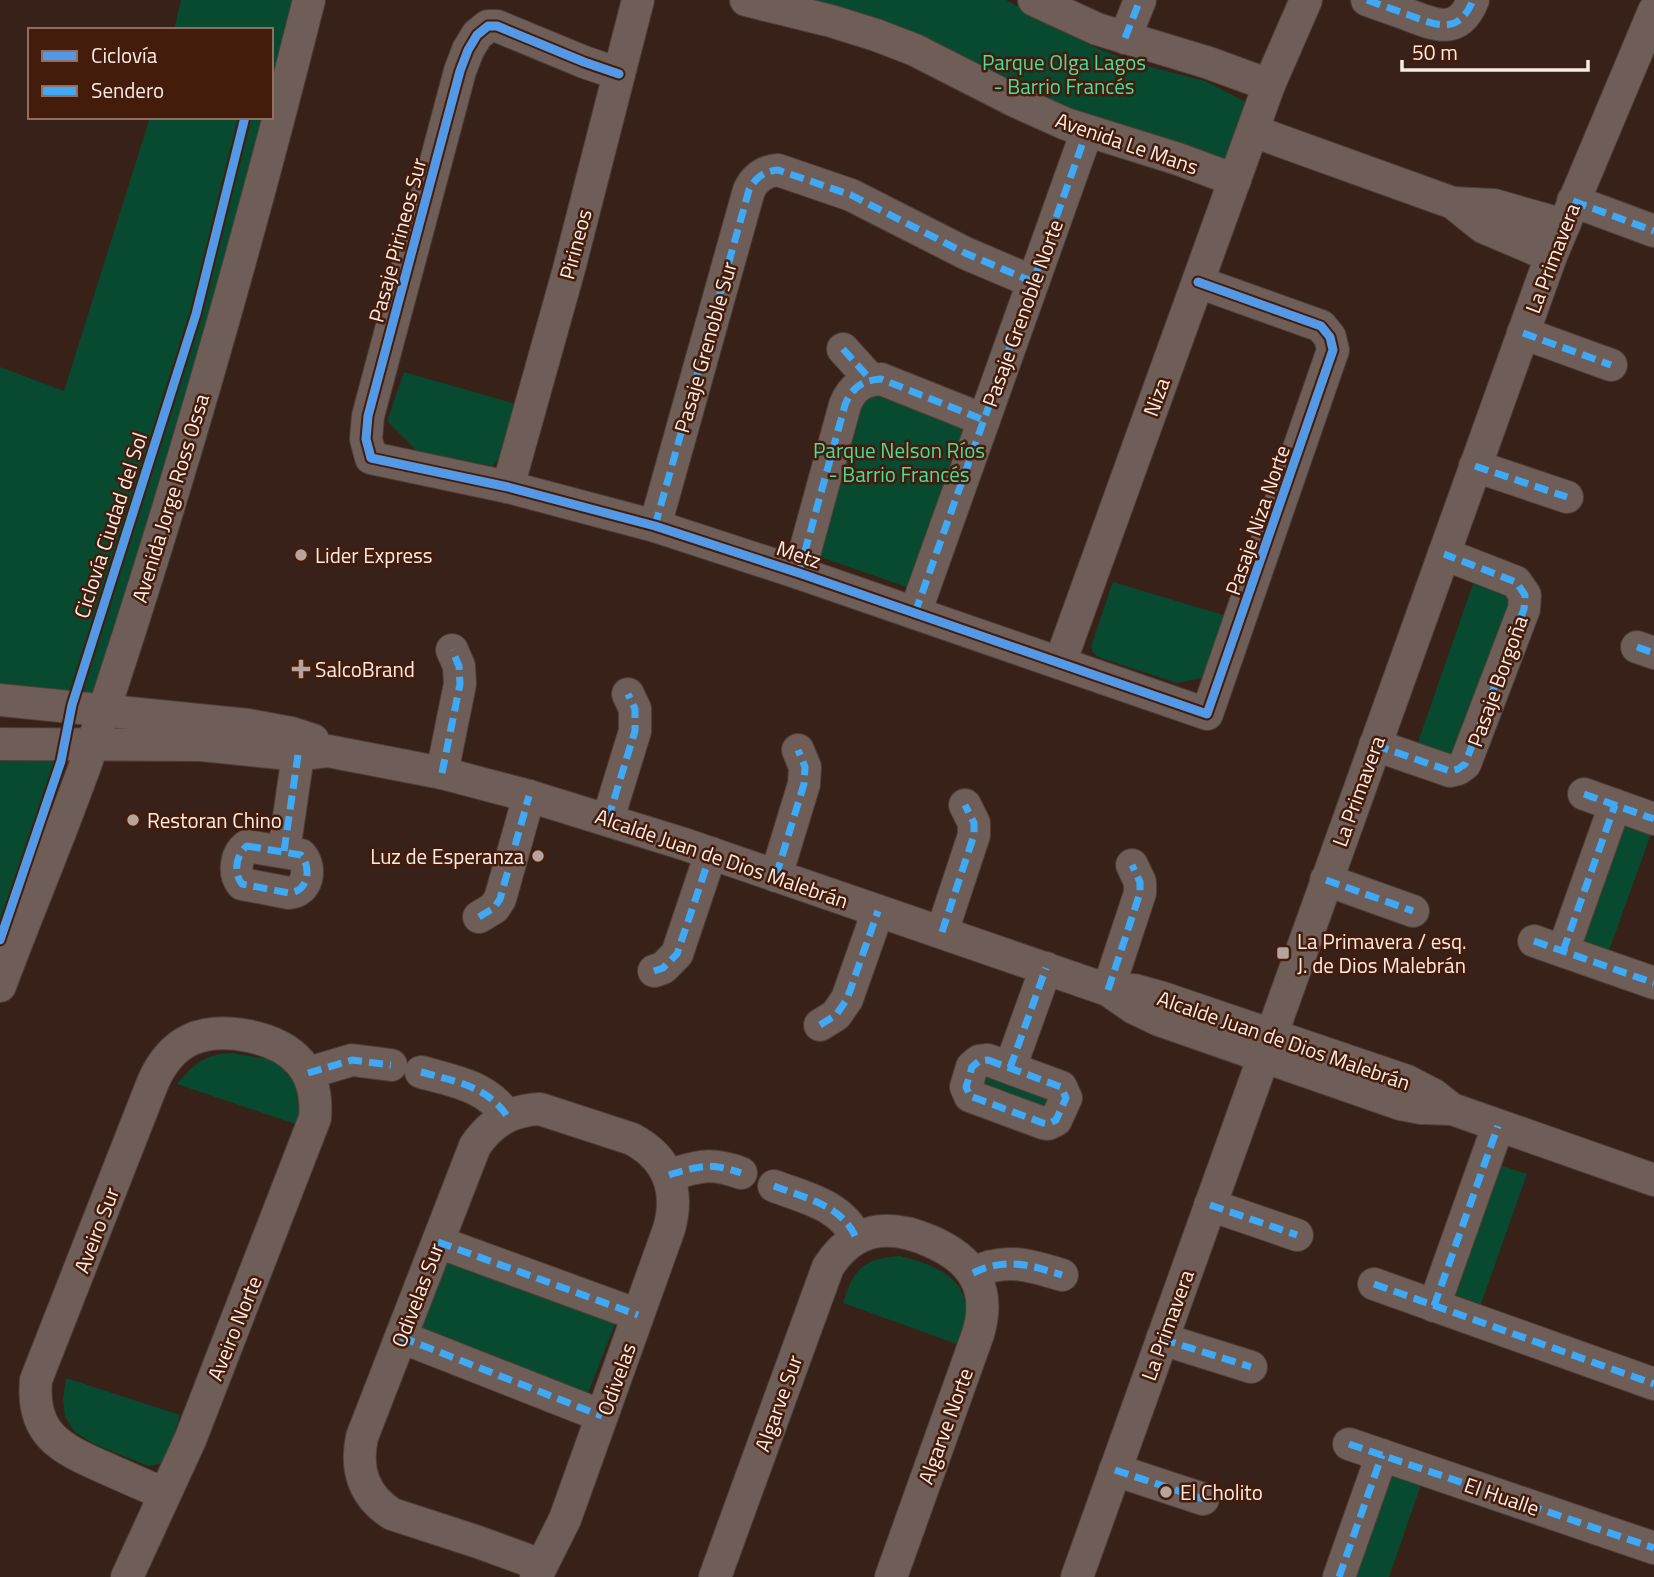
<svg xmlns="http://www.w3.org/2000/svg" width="1654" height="1577" viewBox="0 0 1654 1577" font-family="'Titillium Web',sans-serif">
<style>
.green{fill:#074a30}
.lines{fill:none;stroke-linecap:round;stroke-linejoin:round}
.minor-casing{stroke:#4e3d38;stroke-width:34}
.minor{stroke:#6f5d57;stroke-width:32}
.quiet{stroke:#3fa9f5;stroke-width:7;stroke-dasharray:14 7;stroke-linecap:butt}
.cycleway-casing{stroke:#441c0b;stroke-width:13}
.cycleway{stroke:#5399e6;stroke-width:9}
.poi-dot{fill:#b7a49d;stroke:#441c0b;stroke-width:2.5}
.labels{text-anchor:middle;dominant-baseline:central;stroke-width:5;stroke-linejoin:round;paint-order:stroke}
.park-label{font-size:21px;fill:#4bdca0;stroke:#441c0b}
.street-label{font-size:21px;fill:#fcebe5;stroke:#441c0b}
.poi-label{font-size:21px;fill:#fcebe5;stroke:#441c0b;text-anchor:start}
</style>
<rect width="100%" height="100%" fill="#372118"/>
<!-- green -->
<g class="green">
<path d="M 181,0 L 298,0 L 271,110 L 271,30 L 174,30 Z"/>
<path d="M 780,0 L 1006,0 L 1092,46 L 1132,62 L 1205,81 L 1248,103 L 1227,161 L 1124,132 Z"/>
<path d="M 150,117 L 270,117 L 170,469 L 92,695 L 0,692 L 0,367 L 64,391 Z"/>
<path d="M 404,372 L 516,404 L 500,459 L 492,466 L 417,451 L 387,421 Z"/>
<path d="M 868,394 L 881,394 L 972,432 L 910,588 L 817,556 L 854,411 Z"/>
<path d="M 1475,578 L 1516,598 L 1458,759 L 1415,751 Z"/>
<path d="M 1113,582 L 1233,618 L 1216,675 L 1177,683 L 1098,657 L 1092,651 L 1092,643 Z"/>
<path d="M 0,753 L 70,755 L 0,953 Z"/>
<path d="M 1621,820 L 1652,831 L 1606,959 L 1575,947 Z"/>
<path d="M 231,1053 L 269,1059 L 287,1071 L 299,1089 L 302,1109 L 298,1125 L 177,1084 C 195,1063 203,1055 231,1053 Z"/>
<path d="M 983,1069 L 1057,1094 L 1049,1118 L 975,1093 Z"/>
<path d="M 1491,1162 L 1527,1174 L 1481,1304 L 1446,1292 Z"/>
<path d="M 444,1251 L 618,1316 L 587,1396 L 414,1330 Z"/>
<path d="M 900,1256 C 932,1264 970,1277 966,1317 C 965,1326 960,1336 957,1344 L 843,1303 C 854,1268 863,1259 900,1256 Z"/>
<path d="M 66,1378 L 180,1415 L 168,1454 L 160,1464 L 148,1466 L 94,1444 L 75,1432 L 65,1417 L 63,1399 Z"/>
<path d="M 1388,1467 L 1423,1479 L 1389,1577 L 1350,1577 Z"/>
</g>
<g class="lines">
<defs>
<g id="minor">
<path d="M 746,0 L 831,21 L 876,35 L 915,50 L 1017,102 L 1066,124 L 1178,159 L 1235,180"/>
<path d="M 1034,0 L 1097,29 L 1209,63 L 1269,85"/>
<path d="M 1367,0 C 1381,5 1395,10 1409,15 C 1437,26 1459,35 1473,0"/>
<path d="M 1125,38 L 1140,0"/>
<path d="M 619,74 L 584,62 L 497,26 L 488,26 L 477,35 L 468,50 L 460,71 L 368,416 L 366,439 L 371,458 L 508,487 L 655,526 L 799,573 L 1207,714 L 1333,350 L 1330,337 L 1321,326 L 1198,282"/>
<path d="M 1253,131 L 1453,203 L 1483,227 L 1551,256"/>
<path d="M 1573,201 L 1654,231"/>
<path d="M 1453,203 L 1494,205 L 1564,225"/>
<path d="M 1523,333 L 1611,365"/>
<path d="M 843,349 L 870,379"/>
<path d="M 1475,466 L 1567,497"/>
<path d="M 508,487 L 569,269 L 638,0"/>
<path d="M 655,526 L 749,190 C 755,178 764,171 778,170 L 851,195 L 965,253 L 1033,282"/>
<path d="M 799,573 L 845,405 C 852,387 863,380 881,379 L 984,420"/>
<path d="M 915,613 L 1087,131"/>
<path d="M 1637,647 L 1654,653"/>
<path d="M 1060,663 L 1269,85 L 1306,0"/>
<path d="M 0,700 L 248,725 L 291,733 L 313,740"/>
<path d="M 0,744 L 201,745 L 298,755 L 328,751 L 442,773 L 529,796 L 684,844 L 1108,990 L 1134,1008 L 1159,1020 L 1400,1104 L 1421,1108 L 1452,1109 L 1654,1180"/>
<path d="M 1375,745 L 1450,771 L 1458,769 L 1465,764 L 1524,609 L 1525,595 L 1516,582 L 1444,554"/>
<path d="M 442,773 L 460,684 L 459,666 L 452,650"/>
<path d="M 1584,794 L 1654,819"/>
<path d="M 608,819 L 635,731 L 635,709 L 628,694"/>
<path d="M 247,846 L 301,855 C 312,868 308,892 289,893 L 242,884 C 233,873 236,854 247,846 Z"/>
<path d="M 284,851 L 298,755"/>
<path d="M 776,876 L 804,784 L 805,767 L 798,750"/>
<path d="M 1326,880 L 1413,911"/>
<path d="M 479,917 L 494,908 L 500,899 L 529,796"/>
<path d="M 942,932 L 974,835 L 974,823 L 965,805"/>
<path d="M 1534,941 L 1654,983"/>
<path d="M 1563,951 L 1615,805"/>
<path d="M 654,971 L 663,968 L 677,954 L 711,853"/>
<path d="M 0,986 C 30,905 65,825 93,743 C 175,499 246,250 309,0"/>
<path d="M 1108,990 L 1140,893 L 1140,882 L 1132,865"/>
<path d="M 1117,990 L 1134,990 L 1163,998 L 1407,1081 L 1434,1095 L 1448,1106"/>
<path d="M 820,1025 L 836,1015 L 847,999 L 878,911"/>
<path d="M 988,1060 L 1061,1087 L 1066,1098 L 1056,1120 L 1048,1124 L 1043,1123 L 970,1096 L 966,1087 L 972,1067 L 979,1061 Z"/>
<path d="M 1010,1068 L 1046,968"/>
<path d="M 421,1072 C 454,1081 487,1086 507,1116"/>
<path d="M 308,1073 L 352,1060 L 391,1065"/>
<path d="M 669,1175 C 699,1166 711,1162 741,1173"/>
<path d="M 774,1186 C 805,1198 842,1205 856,1238"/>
<path d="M 1210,1205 L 1297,1235"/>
<path d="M 438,1242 L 638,1315"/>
<path d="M 973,1273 C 1005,1257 1030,1265 1062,1275"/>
<path d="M 1374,1284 L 1654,1384"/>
<path d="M 1434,1306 L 1498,1126"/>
<path d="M 401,1337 L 602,1416"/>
<path d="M 1162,1339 L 1251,1367"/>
<path d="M 1349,1444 L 1654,1548"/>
<path d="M 1115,1470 L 1203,1499"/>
<path d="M 127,1577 L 190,1440 L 315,1118 C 319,1070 293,1045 249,1036 C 203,1027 172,1039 153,1082 L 36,1380 C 31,1434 60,1448 103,1467 C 123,1476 143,1485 163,1493"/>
<path d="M 536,1577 L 565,1519 L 669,1229 C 680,1190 668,1158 632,1139 L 540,1109 C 512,1110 491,1122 475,1146 L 362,1437 C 355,1470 364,1496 392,1514 L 478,1542 L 541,1565"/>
<path d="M 715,1577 L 828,1267 C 854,1227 888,1223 930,1241 C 972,1259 992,1288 978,1334 L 891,1577"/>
<path d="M 1077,1577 L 1551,256 L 1654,11"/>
<path d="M 1339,1577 L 1382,1455"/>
</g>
</defs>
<!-- minor casing -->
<use href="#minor" class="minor-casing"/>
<!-- minor -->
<use href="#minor" class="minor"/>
<!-- quiet -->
<g class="quiet">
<path d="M 1367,0 C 1381,5 1395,10 1409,15 C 1437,26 1459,35 1473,0"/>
<path d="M 1125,38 L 1140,0"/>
<path d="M 1573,201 L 1654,231"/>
<path d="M 1523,333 L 1611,365"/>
<path d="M 843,349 L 870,379"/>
<path d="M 1475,466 L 1567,497"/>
<path d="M 655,526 L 749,190 C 755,178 764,171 778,170 L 851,195 L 965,253 L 1033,282"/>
<path d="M 799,573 L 845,405 C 852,387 863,380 881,379 L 984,420"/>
<path d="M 915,613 L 1087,131"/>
<path d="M 1637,647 L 1654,653"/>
<path d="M 1375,745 L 1450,771 L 1458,769 L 1465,764 L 1524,609 L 1525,595 L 1516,582 L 1444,554"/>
<path d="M 442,773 L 460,684 L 459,666 L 452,650"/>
<path d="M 1584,794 L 1654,819"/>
<path d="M 608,819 L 635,731 L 635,709 L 628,694"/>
<path d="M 247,846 L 301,855 C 312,868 308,892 289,893 L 242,884 C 233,873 236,854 247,846 Z"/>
<path d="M 284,851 L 298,755"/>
<path d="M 776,876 L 804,784 L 805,767 L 798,750"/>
<path d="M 1326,880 L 1413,911"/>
<path d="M 479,917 L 494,908 L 500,899 L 529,796"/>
<path d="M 942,932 L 974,835 L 974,823 L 965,805"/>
<path d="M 1534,941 L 1654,983"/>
<path d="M 1563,951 L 1615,805"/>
<path d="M 654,971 L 663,968 L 677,954 L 711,853"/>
<path d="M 1108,990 L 1140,893 L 1140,882 L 1132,865"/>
<path d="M 820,1025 L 836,1015 L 847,999 L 878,911"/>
<path d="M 988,1060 L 1061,1087 L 1066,1098 L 1056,1120 L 1048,1124 L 1043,1123 L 970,1096 L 966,1087 L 972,1067 L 979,1061 Z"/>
<path d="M 1010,1068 L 1046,968"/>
<path d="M 421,1072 C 454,1081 487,1086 507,1116"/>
<path d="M 308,1073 L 352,1060 L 391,1065"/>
<path d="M 669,1175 C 699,1166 711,1162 741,1173"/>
<path d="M 774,1186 C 805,1198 842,1205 856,1238"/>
<path d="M 1210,1205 L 1297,1235"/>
<path d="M 438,1242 L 638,1315"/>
<path d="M 973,1273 C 1005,1257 1030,1265 1062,1275"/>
<path d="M 1374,1284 L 1654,1384"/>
<path d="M 1434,1306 L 1498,1126"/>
<path d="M 401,1337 L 602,1416"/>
<path d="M 1162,1339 L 1251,1367"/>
<path d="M 1349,1444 L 1654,1548"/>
<path d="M 1115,1470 L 1203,1499"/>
<path d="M 1339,1577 L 1382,1455"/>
</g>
<defs>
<g id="cycleway">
<path d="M 619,74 L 584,62 L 497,26 L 488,26 L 477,35 L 468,50 L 460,71 L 368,416 L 366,439 L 371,458 L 508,487 L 655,526 L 799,573 L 1207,714 L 1333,350 L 1330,337 L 1321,326 L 1198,282"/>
<path d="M 0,940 L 61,761 L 72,705 L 196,314 L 245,117"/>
</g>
</defs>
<!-- cycleway casing -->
<use href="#cycleway" class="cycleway-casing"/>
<!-- cycleway -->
<use href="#cycleway" class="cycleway"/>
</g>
<!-- markers -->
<g class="poi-dot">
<circle cx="301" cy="555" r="7"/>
<path d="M297.5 658.5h7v7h7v7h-7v7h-7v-7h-7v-7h7z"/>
<circle cx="133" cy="820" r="7"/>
<circle cx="538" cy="856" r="7"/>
<rect x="1276" y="946" width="14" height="14" rx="3.5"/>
<circle cx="1166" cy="1492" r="7"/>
</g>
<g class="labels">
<!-- park labels -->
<g class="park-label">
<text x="1064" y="62">Parque Olga Lagos<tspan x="1064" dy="24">- Barrio Francés</tspan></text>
<text x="899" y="450">Parque Nelson Ríos<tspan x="899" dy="24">- Barrio Francés</tspan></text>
</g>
<!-- street labels -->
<g class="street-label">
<text transform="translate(1127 143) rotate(19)">Avenida Le Mans</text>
<text transform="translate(397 240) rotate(-75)">Pasaje Pirineos Sur</text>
<text transform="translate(575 244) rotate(-75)">Pirineos</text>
<text transform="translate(1552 258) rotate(-69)">La Primavera</text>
<text transform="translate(1022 313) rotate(-70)">Pasaje Grenoble Norte</text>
<text transform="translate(705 347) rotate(-74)">Pasaje Grenoble Sur</text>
<text transform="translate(1156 397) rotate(-70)">Niza</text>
<text transform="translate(170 498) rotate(-73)">Avenida Jorge Ross Ossa</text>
<text transform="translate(1257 520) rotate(-71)">Pasaje Niza Norte</text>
<text transform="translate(110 525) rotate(-72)">Ciclovía Ciudad del Sol</text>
<text transform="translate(799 554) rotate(19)">Metz</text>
<text transform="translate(1497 681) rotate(-70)">Pasaje Borgoña</text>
<text transform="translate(1358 791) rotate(-70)">La Primavera</text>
<text transform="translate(722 858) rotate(19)">Alcalde Juan de Dios Malebrán</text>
<text transform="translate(1284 1040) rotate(19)">Alcalde Juan de Dios Malebrán</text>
<text transform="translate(96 1230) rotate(-69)">Aveiro Sur</text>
<text transform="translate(417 1295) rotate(-69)">Odivelas Sur</text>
<text transform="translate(1167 1325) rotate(-70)">La Primavera</text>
<text transform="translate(234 1328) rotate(-68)">Aveiro Norte</text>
<text transform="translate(616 1379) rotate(-70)">Odivelas</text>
<text transform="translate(778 1403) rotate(-70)">Algarve Sur</text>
<text transform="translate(945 1426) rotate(-70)">Algarve Norte</text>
<text transform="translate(1502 1496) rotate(19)">El Hualle</text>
</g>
<!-- poi labels -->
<g class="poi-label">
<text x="315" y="555">Lider Express</text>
<text x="315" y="669">SalcoBrand</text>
<text x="147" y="820">Restoran Chino</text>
<text x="524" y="856" text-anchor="end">Luz de Esperanza</text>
<text x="1297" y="941">La Primavera / esq.<tspan x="1297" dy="24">J. de Dios Malebrán</tspan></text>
<text x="1180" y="1492">El Cholito</text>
</g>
</g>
<!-- legend -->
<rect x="28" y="28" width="245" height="91" fill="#441c0b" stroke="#8e6f62" stroke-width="2"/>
<rect x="42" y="51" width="35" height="10" fill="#5399e6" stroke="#8e6f62" stroke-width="2"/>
<text x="91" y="63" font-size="21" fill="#fcebe5">Ciclovía</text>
<rect x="42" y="86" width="35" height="10" fill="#3fa9f5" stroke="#8e6f62" stroke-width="2"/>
<text x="91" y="98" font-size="21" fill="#fcebe5">Sendero</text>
<!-- scale -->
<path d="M1402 60v10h186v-10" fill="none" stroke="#fcebe5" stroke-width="3.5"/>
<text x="1412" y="60" font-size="21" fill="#fcebe5" stroke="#441c0b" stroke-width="5" paint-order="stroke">50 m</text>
</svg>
